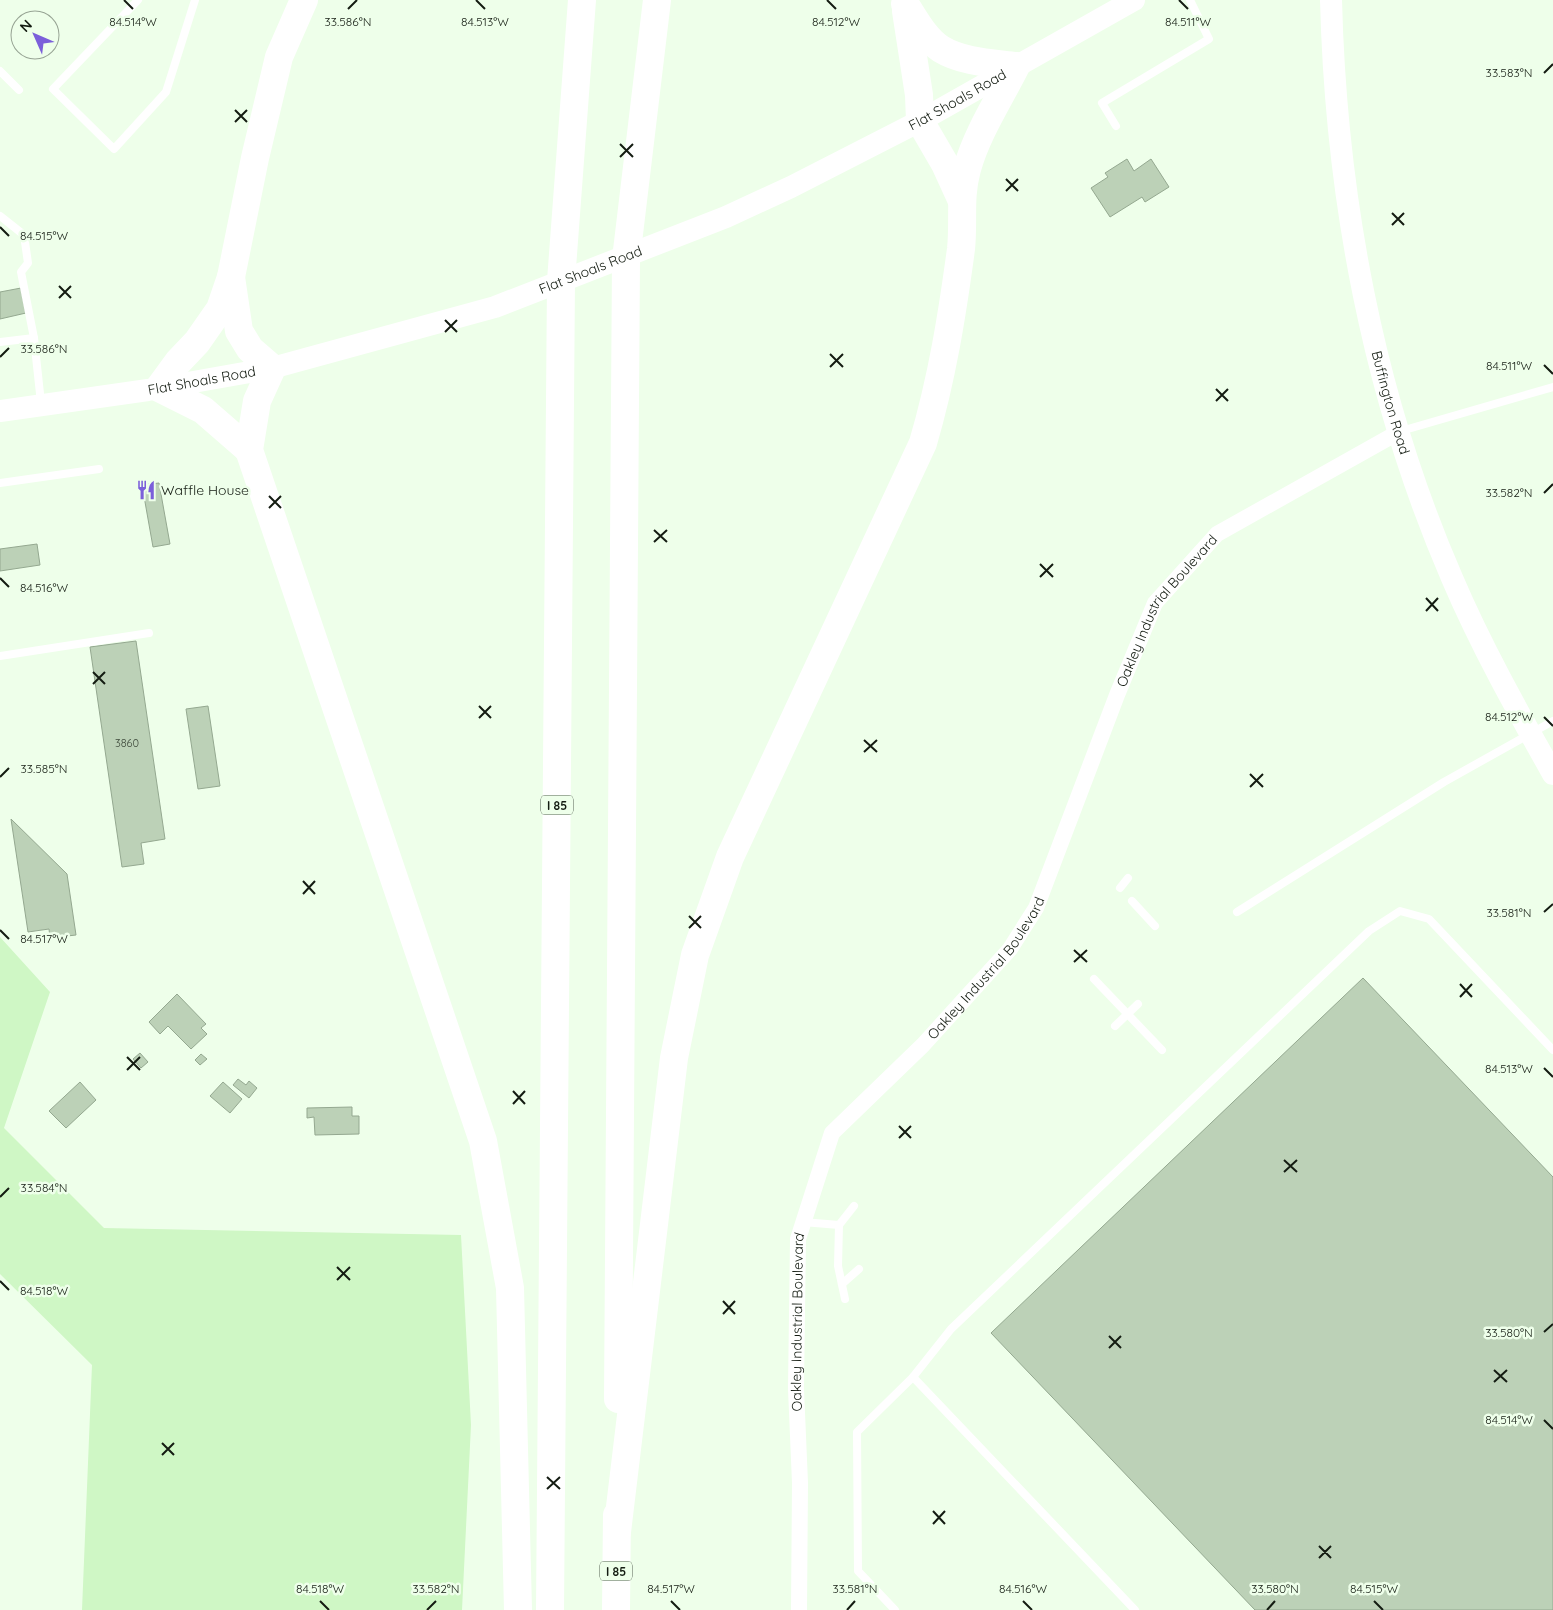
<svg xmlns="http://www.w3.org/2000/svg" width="1553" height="1610" viewBox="0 0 1553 1610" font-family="Quicksand,sans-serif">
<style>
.green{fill:#cff7c5}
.building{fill:#bcd1b7;stroke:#94a890}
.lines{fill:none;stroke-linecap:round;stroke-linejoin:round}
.lane{stroke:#fff;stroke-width:8}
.street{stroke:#fff;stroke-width:16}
.secondary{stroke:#fff;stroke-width:22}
.highway{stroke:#fff;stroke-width:28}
.ticks{fill:none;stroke:#141c12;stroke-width:2}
.labels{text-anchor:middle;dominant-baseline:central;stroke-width:5;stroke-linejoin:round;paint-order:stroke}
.number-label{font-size:11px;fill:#3e493b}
.shield{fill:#eeffea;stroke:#556053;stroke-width:1}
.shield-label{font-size:12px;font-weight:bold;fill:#141c12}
.street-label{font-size:14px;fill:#141c12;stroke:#eeffea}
.poi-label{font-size:14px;fill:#141c12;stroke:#eeffea;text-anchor:start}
.ticks-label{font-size:12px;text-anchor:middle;fill:#141c12;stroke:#eeffea;stroke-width:5;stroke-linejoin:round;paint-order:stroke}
</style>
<rect width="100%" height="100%" fill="#eeffea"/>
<!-- green -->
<path class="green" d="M 0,937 L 50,992 L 4,1128 L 104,1228 L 461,1235 L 471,1425 L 462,1610 L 82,1610 L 92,1365 L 0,1274 Z"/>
<!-- building -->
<g class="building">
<path d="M 1127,159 L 1134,171 L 1151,159 L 1169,187 L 1145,202 L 1142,197 L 1110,217 L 1091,188 L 1108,177 L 1105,173 Z"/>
<path d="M 21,288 L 26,313 L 0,319 L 0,292 Z"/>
<path d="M 159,483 L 170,544 L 153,547 L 142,485 Z"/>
<path d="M 37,544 L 40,565 L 0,571 L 0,549 Z"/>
<path d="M 136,641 L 165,839 L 141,843 L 144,864 L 122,867 L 90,647 Z"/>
<path d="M 208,706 L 220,786 L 198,789 L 186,709 Z"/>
<path d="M 11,819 L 67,874 L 76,935 L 50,938 L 49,929 L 28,932 Z"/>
<path d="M 1363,978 L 1553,1177 L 1553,1610 L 1255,1610 L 991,1333 Z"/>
<path d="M 177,994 L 206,1024 L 201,1028 L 207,1034 L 191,1049 L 168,1026 L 160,1034 L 149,1022 Z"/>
<path d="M 140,1053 L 148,1062 L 141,1068 L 133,1059 Z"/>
<path d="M 201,1054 L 207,1059 L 200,1065 L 195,1060 Z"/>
<path d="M 238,1079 L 246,1085 L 249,1081 L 257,1088 L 249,1098 L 233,1085 Z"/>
<path d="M 80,1082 L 96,1100 L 66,1128 L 49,1111 Z"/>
<path d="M 223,1082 L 242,1099 L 230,1113 L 210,1096 Z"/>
<path d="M 352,1107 L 352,1116 L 359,1116 L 359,1134 L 315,1135 L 314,1117 L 307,1118 L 307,1108 Z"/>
</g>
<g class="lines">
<!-- lane -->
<g class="lane">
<path d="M 138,0 L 53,89 L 114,149 L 166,92 L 195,0"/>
<path d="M 0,71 L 19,90"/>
<path d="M 1116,126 L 1102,103 L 1209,39 L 1190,0"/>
<path d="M 0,216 L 24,235 L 28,263 L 21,272 L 34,338 L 41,403"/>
<path d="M 0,342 L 34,338"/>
<path d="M 1401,431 L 1553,387"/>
<path d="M 0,483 L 99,469"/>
<path d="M 0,656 L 149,633"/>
<path d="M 1120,888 L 1128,878"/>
<path d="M 1132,901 L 1155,926"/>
<path d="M 1237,912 L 1444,782 L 1553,721"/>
<path d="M 1094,979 L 1162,1050"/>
<path d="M 1115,1026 L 1138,1004"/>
<path d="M 803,1222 L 839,1225"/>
<path d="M 842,1284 L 859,1269"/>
<path d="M 845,1299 L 838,1266 L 839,1225 L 854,1206"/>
<path d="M 913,1377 L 1135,1610"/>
<path d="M 895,1610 L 858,1571 L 857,1432 L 913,1377 L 951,1329 L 1369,931 L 1400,911 L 1429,919 L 1553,1050"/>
</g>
<!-- street -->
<path class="street" id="s1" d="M 799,1610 L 800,1483 L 796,1389 L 798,1239 L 832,1133 L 923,1045 L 1010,949 L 1036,908 L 1117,695 L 1155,603 L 1217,534 L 1399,432"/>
<!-- secondary -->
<g class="secondary">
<path id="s2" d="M 1331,0 C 1336,197 1373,396 1452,578 C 1481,646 1517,710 1553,774"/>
<path id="s3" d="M 0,411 L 148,390 L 272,368 L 495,307 L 726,217 L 791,187 L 920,121 L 1134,0"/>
</g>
<!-- highway -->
<g class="highway">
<path d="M 906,11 L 919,95 L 920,121 L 945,164 L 961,199"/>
<path d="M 231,277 L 239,331 L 250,349 L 272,368 L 257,401 L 249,450 L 483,1141 L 510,1288 L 518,1610"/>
<path d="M 249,450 L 203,410 L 159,388 L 178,362 L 197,342 L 220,309 L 231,277 L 255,158 L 279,57 L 304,0"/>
<path d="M 618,1399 L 626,259 L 657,0"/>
<path d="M 617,1532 L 674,1058 L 695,955 L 730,857 L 923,443 C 942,378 952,316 961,249 C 964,221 959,198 967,169 C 977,133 999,100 1016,66 C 992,63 962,62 941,49 C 925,39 915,19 905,4"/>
<path d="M 550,1610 L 561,281 L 582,0"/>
<path d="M 616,1610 L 617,1515"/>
</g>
</g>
<!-- ticks -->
<path class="ticks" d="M 124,0 L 133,9M 476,0 L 485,9M 827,0 L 836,9M 1179,0 L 1188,9M 348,9 L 357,0M 1544,73 L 1553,64M 235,110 L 247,122M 235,122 L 247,110M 620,144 L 633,157M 620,157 L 633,144M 1006,179 L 1018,191M 1006,191 L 1018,179M 1392,213 L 1404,225M 1392,225 L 1404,213M 0,227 L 9,236M 59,286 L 71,298M 59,298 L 71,286M 445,320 L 457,332M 445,332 L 457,320M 830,354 L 843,367M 0,357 L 9,348M 1544,365 L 1553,374M 830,367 L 843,354M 1216,389 L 1228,401M 1216,401 L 1228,389M 1544,493 L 1553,484M 269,496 L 281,508M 269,508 L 281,496M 654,530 L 667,542M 654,542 L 667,530M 1040,564 L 1053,577M 1040,577 L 1053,564M 0,578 L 9,587M 1426,598 L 1438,611M 1426,611 L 1438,598M 93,672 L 105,684M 93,684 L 105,672M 479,706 L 491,718M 1544,717 L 1553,726M 479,718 L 491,706M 864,740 L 877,752M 864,752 L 877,740M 1250,774 L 1263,787M 0,777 L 9,768M 1250,787 L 1263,774M 303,881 L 315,894M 303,894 L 315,881M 1544,912 L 1553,904M 689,916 L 701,928M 689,928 L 701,916M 0,930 L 9,939M 1074,950 L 1087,962M 1074,962 L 1087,950M 1460,984 L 1472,997M 1460,997 L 1472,984M 127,1057 L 140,1070M 1544,1068 L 1553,1077M 127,1070 L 140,1057M 513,1091 L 525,1104M 513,1104 L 525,1091M 899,1126 L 911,1138M 899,1138 L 911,1126M 1284,1160 L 1297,1172M 1284,1172 L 1297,1160M 0,1197 L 9,1188M 337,1267 L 350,1280M 337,1280 L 350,1267M 0,1281 L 9,1290M 723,1301 L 735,1314M 723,1314 L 735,1301M 1544,1332 L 1553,1324M 1109,1336 L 1121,1348M 1109,1348 L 1121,1336M 1494,1370 L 1507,1382M 1494,1382 L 1507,1370M 1544,1420 L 1553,1429M 162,1443 L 174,1455M 162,1455 L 174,1443M 547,1477 L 560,1489M 547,1489 L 560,1477M 933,1511 L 945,1524M 933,1524 L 945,1511M 1319,1546 L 1331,1558M 1319,1558 L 1331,1546M 320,1601 L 329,1610M 671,1601 L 680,1610M 1023,1601 L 1032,1610M 1374,1601 L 1383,1610M 427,1610 L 436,1601M 847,1610 L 855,1601M 1267,1610 L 1275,1601"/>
<!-- icons -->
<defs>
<symbol id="restaurant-bare" viewBox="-9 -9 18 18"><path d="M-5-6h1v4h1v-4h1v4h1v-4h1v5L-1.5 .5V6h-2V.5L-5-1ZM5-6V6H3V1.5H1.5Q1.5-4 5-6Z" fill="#7b5fda" stroke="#eeffea" stroke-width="2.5" paint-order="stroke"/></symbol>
</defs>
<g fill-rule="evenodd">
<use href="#restaurant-bare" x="132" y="476" width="28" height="28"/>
</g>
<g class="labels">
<!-- number labels -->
<g class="number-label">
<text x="127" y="743">3860</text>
</g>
<!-- shield labels -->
<g class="shield">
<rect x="541" y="795.5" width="32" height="19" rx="4"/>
<rect x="600" y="1561.5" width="32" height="19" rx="4"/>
</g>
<g class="shield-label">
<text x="557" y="805">I 85</text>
<text x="616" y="1571">I 85</text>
</g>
<!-- street labels -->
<g class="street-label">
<text stroke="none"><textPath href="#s3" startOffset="1014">Flat Shoals Road</textPath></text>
<text stroke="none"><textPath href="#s3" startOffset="609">Flat Shoals Road</textPath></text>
<text stroke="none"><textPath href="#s3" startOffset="204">Flat Shoals Road</textPath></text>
<text stroke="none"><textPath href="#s2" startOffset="408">Buffington Road</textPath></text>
<text stroke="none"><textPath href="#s1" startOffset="1114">Oakley Industrial Boulevard</textPath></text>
<text stroke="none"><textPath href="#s1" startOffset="709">Oakley Industrial Boulevard</textPath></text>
<text stroke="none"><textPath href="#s1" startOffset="288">Oakley Industrial Boulevard</textPath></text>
</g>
<!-- poi labels -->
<g class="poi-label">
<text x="161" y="490">Waffle House</text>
</g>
</g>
<g class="ticks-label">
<text x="485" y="26">84.513°W</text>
<text x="133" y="26">84.514°W</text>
<text x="836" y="26">84.512°W</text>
<text x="1188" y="26">84.511°W</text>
<text x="348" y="26">33.586°N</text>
<text x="1509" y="77">33.583°N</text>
<text x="44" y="240">84.515°W</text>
<text x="44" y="353">33.586°N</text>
<text x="1509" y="370">84.511°W</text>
<text x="1509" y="497">33.582°N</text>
<text x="44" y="592">84.516°W</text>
<text x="1509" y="721">84.512°W</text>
<text x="44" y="773">33.585°N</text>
<text x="1509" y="917">33.581°N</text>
<text x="44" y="943">84.517°W</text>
<text x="1509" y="1073">84.513°W</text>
<text x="44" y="1192">33.584°N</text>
<text x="44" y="1295">84.518°W</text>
<text x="1509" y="1337">33.580°N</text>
<text x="1509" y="1424">84.514°W</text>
<text x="320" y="1593">84.518°W</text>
<text x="436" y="1593">33.582°N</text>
<text x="671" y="1593">84.517°W</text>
<text x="855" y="1593">33.581°N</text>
<text x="1023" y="1593">84.516°W</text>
<text x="1275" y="1593">33.580°N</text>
<text x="1374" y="1593">84.515°W</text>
</g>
<!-- north arrow -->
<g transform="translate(35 35) rotate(315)"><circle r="24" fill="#eeffea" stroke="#97a494"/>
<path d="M0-4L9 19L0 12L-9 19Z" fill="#7b5fda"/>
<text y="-8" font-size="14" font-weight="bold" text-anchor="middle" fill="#141c12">N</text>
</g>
</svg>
